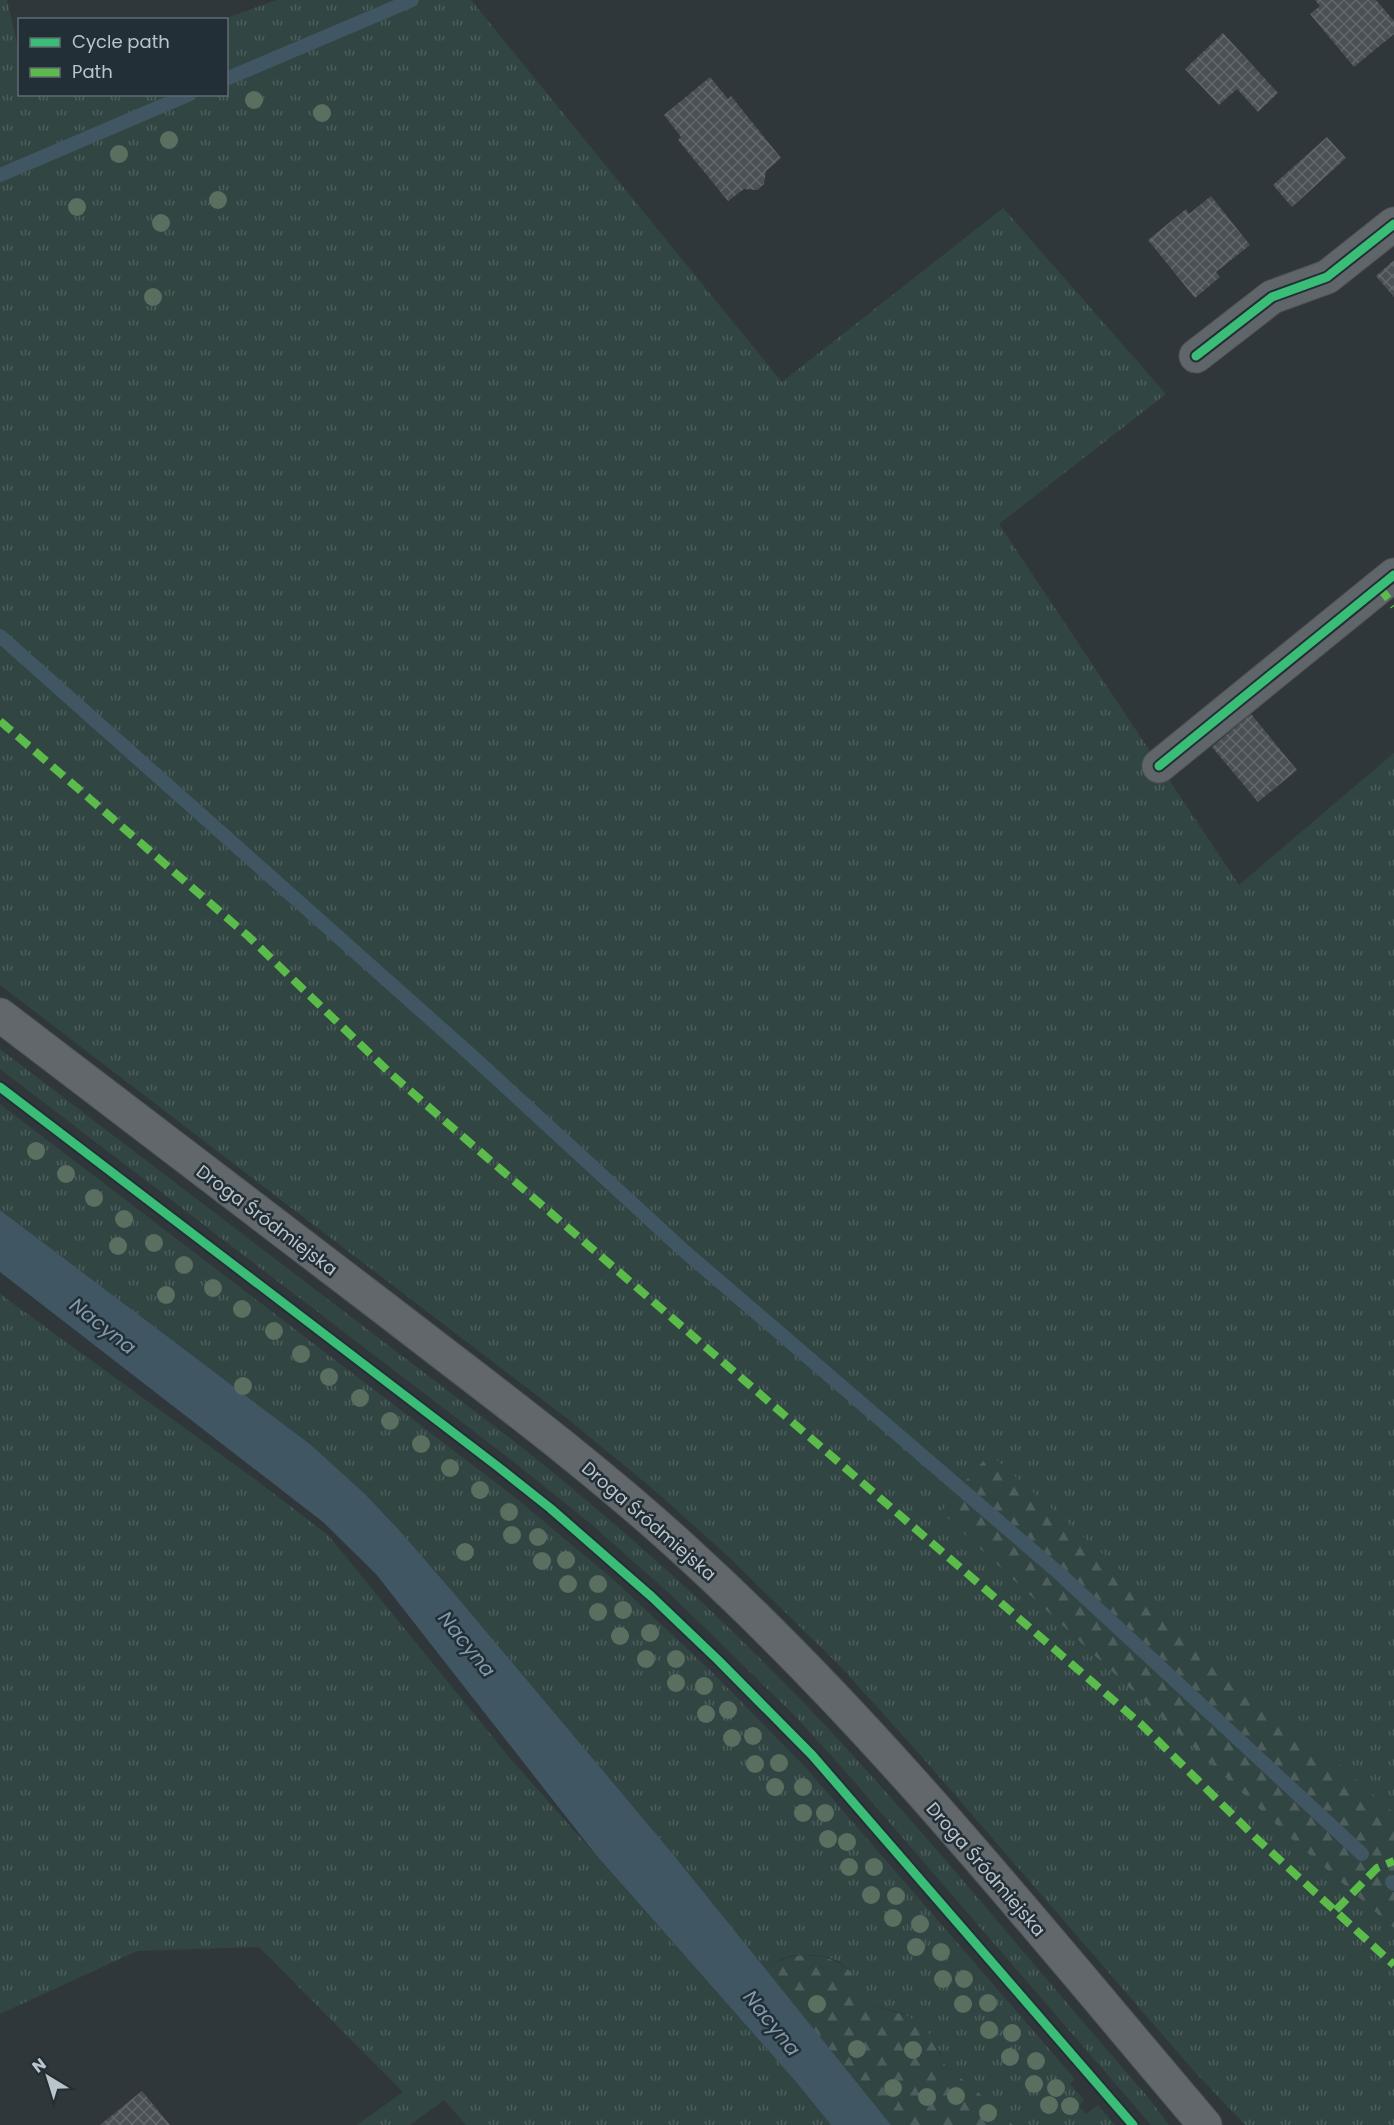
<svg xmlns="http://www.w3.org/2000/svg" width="1394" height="2125" viewBox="0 0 1394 2125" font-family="Poppins,sans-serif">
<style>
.grass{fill:url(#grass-tufts)}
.forest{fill:url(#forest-firs)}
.water{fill:#415663}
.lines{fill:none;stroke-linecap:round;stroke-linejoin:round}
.stream{stroke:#415663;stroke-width:14}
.building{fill:url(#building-cross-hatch)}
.minor-casing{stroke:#4e5356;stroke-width:35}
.major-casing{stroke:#4d5458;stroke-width:35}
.minor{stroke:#60656a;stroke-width:33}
.major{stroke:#62676b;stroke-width:33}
.quiet{stroke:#5cbc4b;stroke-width:8;stroke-dasharray:15 8;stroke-linecap:butt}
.cycleway-casing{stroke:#232f36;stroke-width:13}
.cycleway{stroke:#3abd76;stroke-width:9}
.tree{fill:#5a6f60}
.labels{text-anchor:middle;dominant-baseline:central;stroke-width:5;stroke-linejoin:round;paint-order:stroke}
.street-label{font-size:18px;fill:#bcc4cb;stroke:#232f36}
.water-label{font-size:20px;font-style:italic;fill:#8199aa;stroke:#232f36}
</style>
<defs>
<pattern id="grass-tufts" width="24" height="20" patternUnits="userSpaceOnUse" patternTransform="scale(1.5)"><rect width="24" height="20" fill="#314542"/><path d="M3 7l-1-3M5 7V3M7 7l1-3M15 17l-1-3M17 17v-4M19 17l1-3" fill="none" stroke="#4d5e5c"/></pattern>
<pattern id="forest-firs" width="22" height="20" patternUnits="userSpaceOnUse" patternTransform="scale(1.5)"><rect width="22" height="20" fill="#314542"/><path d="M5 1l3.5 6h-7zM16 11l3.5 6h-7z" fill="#4d5e5c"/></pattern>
<pattern id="building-cross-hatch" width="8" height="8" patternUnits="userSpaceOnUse" patternTransform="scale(1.5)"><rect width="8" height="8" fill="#4a5054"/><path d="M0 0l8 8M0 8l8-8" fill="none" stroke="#62686b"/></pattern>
</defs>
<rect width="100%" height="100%" fill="#30373b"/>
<!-- grass -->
<g class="grass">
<path d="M 0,0 L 7,0 L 19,52 L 20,94 L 226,94 L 226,20 L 223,19 L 277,0 L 471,0 L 782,382 L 1003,208 L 1166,394 L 999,524 L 1239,885 L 1394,753 L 1394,2125 L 1245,2125 L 1193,2070 L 923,1758 L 841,1667 L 730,1558 L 653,1489 L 569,1420 L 0,985 Z"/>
<path d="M 0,1049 L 519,1445 C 620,1526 716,1611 806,1705 C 925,1830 1033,1966 1147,2096 L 1169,2125 L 1151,2125 L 845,1771 L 796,1717 L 670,1594 L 591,1524 L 510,1459 L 0,1069 Z"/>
<path d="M 0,1104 L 516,1498 L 615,1581 L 713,1673 L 806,1768 L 1075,2079 L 1070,2084 L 1084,2100 L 1079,2106 L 1086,2114 L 1098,2105 L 1115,2125 L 1013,2125 L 978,2092 L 946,2066 L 941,2059 L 940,2051 C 930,2040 920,2026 908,2017 C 896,2008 878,2010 865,2000 C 854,1993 855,1979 847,1969 C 836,1954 806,1953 790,1956 C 780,1959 772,1963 764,1968 L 672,1853 L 458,1598 L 400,1531 L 365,1494 L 311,1445 L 0,1210 Z"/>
<path d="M 0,1294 L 260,1483 L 329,1536 L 509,1757 L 797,2083 L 831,2125 L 466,2125 L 444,2100 L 410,2125 L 357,2125 L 403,2092 L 259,1947 L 137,1951 L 0,2014 Z"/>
</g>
<!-- forest -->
<g class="forest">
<path d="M 990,1454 L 1394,1813 L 1394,1928 L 1293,1840 L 941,1512 L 972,1473 Z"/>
<path d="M 805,1955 L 825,1957 L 839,1963 L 851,1972 L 855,1986 L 864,2000 L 878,2007 L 908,2016 L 922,2025 L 937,2043 L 941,2059 L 946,2066 L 978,2092 L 1013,2125 L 891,2125 L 764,1968 C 778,1960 790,1956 805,1955 Z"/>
</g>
<!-- water -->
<path class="water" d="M 0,1210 L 311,1445 L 365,1494 L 400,1531 L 458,1598 L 672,1853 L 891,2125 L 831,2125 L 797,2083 L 596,1855 L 376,1574 L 323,1522 L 0,1272 Z"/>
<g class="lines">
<!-- stream -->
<g class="stream">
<path d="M 226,79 L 412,0"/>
<path d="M 0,175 L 190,94"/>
<path d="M 0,636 L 471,1055 L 682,1249 L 1060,1574 L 1362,1854"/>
<path d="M 1392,1882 L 1394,1884"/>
</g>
</g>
<!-- building -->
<g class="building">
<path d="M 1315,0 L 1376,0 L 1394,21 L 1394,34 L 1354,67 L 1310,14 L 1320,6 Z"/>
<path d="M 1223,33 L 1278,93 L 1258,112 L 1237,89 L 1219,105 L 1185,69 Z"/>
<path d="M 710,77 L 728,99 L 731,96 L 781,158 L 766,171 L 764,184 L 757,190 L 744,189 L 728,201 L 678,140 L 681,137 L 664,115 Z"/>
<path d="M 1327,137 L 1346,158 L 1292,207 L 1273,185 Z"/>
<path d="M 1211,196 L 1250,245 L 1216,272 L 1220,277 L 1195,298 L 1148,240 L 1186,209 L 1189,214 Z"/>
<path d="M 1394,260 L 1394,297 L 1376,276 Z"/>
<path d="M 1251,714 L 1297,770 L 1258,802 L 1212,747 Z"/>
<path d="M 142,2091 L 170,2125 L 100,2125 Z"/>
</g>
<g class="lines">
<defs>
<g id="minor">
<path d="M 1196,356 L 1272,297 L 1327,277 L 1394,224"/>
<path d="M 1159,766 L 1394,575"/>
</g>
<path id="major" d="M 0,1015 C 129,1114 258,1213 388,1311 C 490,1390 595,1467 690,1555 C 879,1728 1039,1930 1205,2125"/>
</defs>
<!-- minor casing -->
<use href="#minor" class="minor-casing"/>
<!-- major casing -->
<use href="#major" class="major-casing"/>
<!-- minor -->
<use href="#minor" class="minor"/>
<!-- major -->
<use href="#major" class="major"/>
<!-- quiet -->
<g class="quiet">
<path d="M 1379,587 L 1394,606"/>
<path d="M 0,721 L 248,936 L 390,1073 L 439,1116 L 1142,1725 L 1257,1839 L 1394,1965"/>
<path d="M 1336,1910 L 1377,1868 L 1394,1861"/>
</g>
<defs>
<g id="cycleway">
<path d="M 1196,356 L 1272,297 L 1327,277 L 1394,224"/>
<path d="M 1159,766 L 1394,575"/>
<path d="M 0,1087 L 497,1466 L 550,1508 L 652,1597 L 718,1660 L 812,1755 L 1133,2125"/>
</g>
</defs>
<!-- cycleway casing -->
<use href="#cycleway" class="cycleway-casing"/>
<!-- cycleway -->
<use href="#cycleway" class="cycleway"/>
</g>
<!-- trees -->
<g class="tree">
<circle cx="254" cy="100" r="9"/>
<circle cx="322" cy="113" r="9"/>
<circle cx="169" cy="140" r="9"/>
<circle cx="119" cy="154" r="9"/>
<circle cx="218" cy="200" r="9"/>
<circle cx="77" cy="207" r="9"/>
<circle cx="161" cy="223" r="9"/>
<circle cx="153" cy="297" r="9"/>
<circle cx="36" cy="1151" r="9"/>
<circle cx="66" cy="1174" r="9"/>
<circle cx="94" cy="1198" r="9"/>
<circle cx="124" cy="1219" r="9"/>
<circle cx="154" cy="1243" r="9"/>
<circle cx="118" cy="1246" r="9"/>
<circle cx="184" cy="1265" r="9"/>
<circle cx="213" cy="1288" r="9"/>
<circle cx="166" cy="1295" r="9"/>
<circle cx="242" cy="1309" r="9"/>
<circle cx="274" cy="1331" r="9"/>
<circle cx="301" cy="1354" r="9"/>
<circle cx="329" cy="1377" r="9"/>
<circle cx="243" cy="1386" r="9"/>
<circle cx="360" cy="1398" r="9"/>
<circle cx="390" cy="1421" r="9"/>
<circle cx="421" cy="1444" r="9"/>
<circle cx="450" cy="1468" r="9"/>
<circle cx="480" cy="1490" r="9"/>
<circle cx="509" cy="1512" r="9"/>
<circle cx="512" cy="1535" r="9"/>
<circle cx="538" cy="1537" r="9"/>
<circle cx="465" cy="1552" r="9"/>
<circle cx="566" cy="1560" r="9"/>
<circle cx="542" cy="1561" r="9"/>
<circle cx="568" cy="1584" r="9"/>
<circle cx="598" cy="1584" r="9"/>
<circle cx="623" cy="1610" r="9"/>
<circle cx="598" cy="1612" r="9"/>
<circle cx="650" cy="1633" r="9"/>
<circle cx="620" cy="1636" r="9"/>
<circle cx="646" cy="1659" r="9"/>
<circle cx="676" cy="1659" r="9"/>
<circle cx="676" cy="1683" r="9"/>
<circle cx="704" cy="1686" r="9"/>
<circle cx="728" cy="1710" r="9"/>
<circle cx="706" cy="1714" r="9"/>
<circle cx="753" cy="1736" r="9"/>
<circle cx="732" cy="1738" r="9"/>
<circle cx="779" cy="1763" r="9"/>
<circle cx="755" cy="1764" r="9"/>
<circle cx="775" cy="1787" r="9"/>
<circle cx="803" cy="1787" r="9"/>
<circle cx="803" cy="1813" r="9"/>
<circle cx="825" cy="1813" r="9"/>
<circle cx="828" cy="1839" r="9"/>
<circle cx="847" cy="1842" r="9"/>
<circle cx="849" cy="1867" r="9"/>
<circle cx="874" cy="1867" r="9"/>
<circle cx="871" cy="1895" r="9"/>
<circle cx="896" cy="1896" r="9"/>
<circle cx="893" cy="1918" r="9"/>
<circle cx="920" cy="1924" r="9"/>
<circle cx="916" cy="1947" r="9"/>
<circle cx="941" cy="1952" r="9"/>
<circle cx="943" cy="1979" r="9"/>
<circle cx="964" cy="1979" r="9"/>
<circle cx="988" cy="2003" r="9"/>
<circle cx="817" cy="2004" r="9"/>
<circle cx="963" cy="2004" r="9"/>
<circle cx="989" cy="2030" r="9"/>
<circle cx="1012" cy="2033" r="9"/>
<circle cx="857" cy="2049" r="9"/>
<circle cx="913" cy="2050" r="9"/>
<circle cx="1010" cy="2057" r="9"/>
<circle cx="1036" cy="2061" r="9"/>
<circle cx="1034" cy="2084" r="9"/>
<circle cx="893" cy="2088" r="9"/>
<circle cx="1056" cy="2088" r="9"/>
<circle cx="956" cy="2096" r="9"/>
<circle cx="927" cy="2097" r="9"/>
<circle cx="1049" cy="2105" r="9"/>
<circle cx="1070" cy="2106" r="9"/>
<circle cx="988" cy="2113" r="9"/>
</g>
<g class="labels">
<!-- street labels -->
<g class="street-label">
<text transform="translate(267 1220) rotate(37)">Droga Śródmiejska</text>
<text transform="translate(649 1521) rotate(41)">Droga Śródmiejska</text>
<text transform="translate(986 1869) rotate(49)">Droga Śródmiejska</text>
</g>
<!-- water labels -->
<g class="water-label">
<text transform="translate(103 1326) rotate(38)">Nacyna</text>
<text transform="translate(467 1644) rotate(51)">Nacyna</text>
<text transform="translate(772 2023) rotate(51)">Nacyna</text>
</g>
</g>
<!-- legend -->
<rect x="18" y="18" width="210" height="78" fill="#232f36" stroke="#606b72" stroke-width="1.5"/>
<rect x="30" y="38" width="30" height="9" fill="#3abd76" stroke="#606b72" stroke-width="1.5"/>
<text x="72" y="48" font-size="18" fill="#bcc4cb">Cycle path</text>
<rect x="30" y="68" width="30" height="9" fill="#5cbc4b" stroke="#606b72" stroke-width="1.5"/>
<text x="72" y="78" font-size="18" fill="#bcc4cb">Path</text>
<!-- north arrow -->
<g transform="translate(48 2077) rotate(322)" stroke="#232f36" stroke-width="4.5" paint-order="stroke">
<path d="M0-4.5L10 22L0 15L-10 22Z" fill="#bcc4cb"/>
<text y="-9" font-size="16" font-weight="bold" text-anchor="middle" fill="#bcc4cb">N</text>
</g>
</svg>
